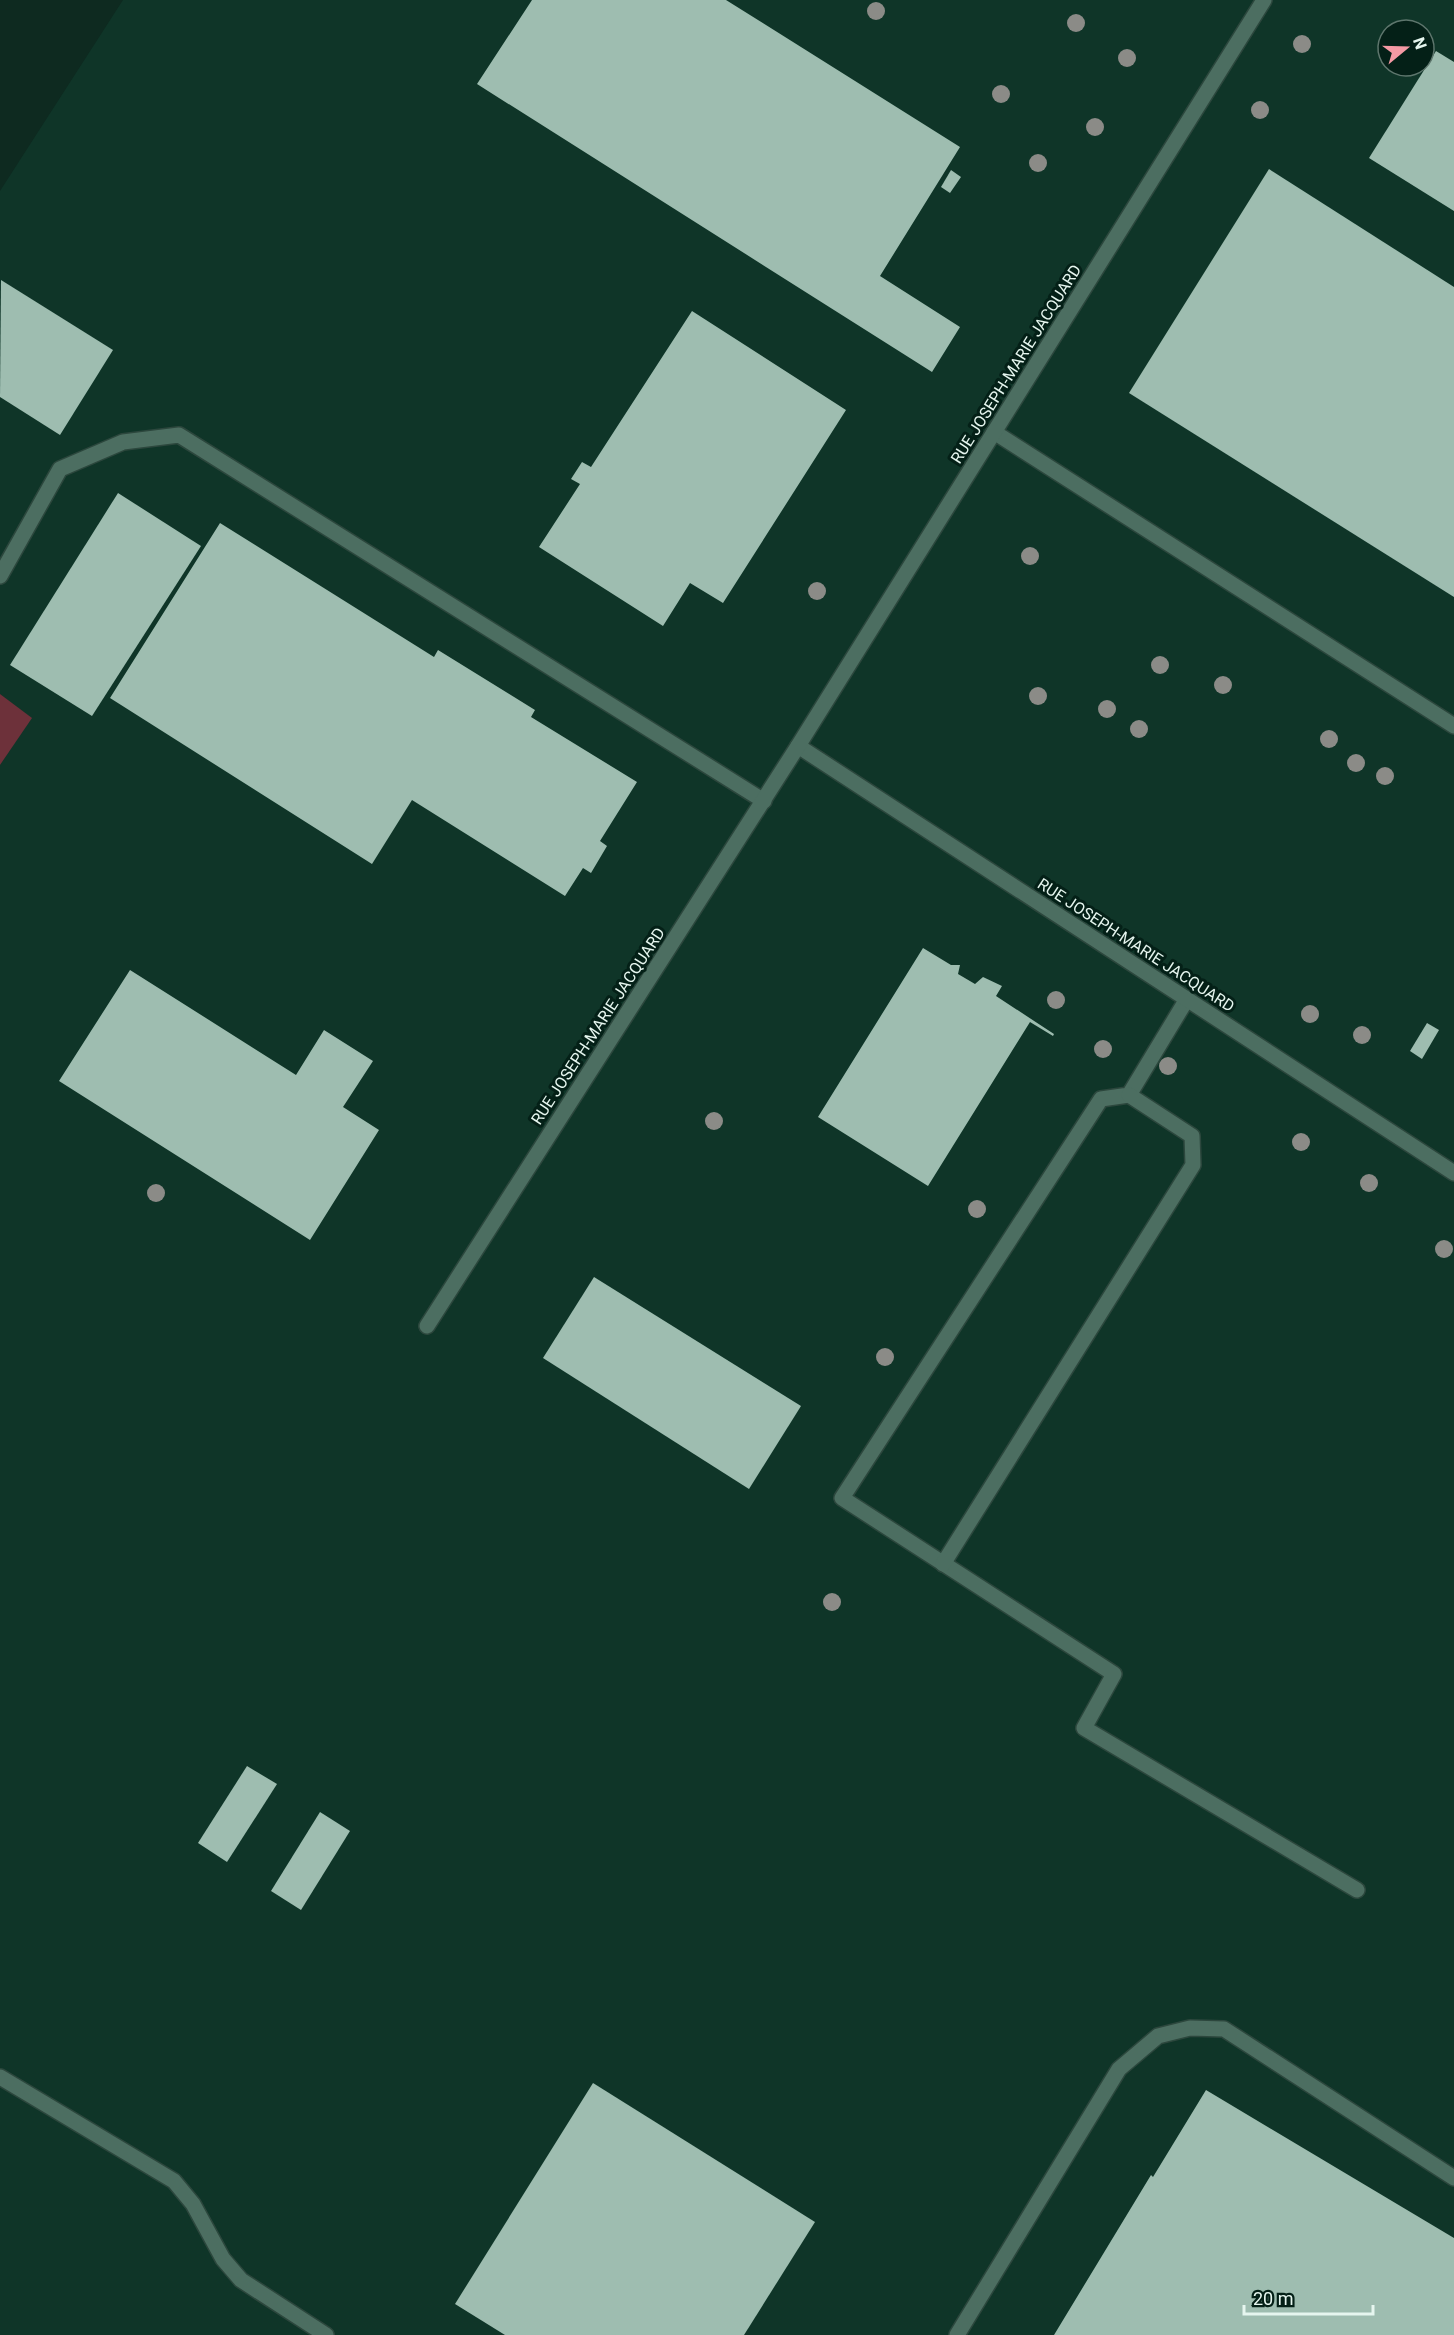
<svg xmlns="http://www.w3.org/2000/svg" width="1454" height="2335" viewBox="0 0 1454 2335" font-family="Roboto,sans-serif">
<style>
.built{fill:#0f3528;fill-rule:evenodd}
.green{fill:#6d313a}
.building{fill:#9ebdb0}
.lines{fill:none;stroke-linecap:round;stroke-linejoin:round}
.lane-casing{stroke:#2c473d;stroke-width:18}
.street-casing{stroke:#2c473d;stroke-width:18}
.lane{stroke:#4c6e61;stroke-width:15}
.street{stroke:#4c6e61;stroke-width:15}
.tree{fill:#8b8b87}
.labels{text-anchor:middle;dominant-baseline:central;stroke-width:6;stroke-linejoin:round;paint-order:stroke}
.street-label{font-size:16px;fill:#e6f6ef;stroke:#042017}
</style>
<rect width="100%" height="100%" fill="#0e2a20"/>
<!-- built -->
<path class="built" d="M 123,0 L 1454,0 L 1454,2335 L 0,2335 L 0,765 L 31,718 L 0,694 L 0,191 ZM 1388,30 L 1424,30 L 1424,66 L 1388,66 Z"/>
<!-- green -->
<path class="green" d="M 0,694 L 32,718 L 0,765 Z"/>
<!-- building -->
<g class="building">
<path d="M 532,0 L 726,0 L 960,147 L 880,276 L 960,327 L 932,372 L 477,84 Z"/>
<path d="M 1436,51 L 1454,62 L 1454,211 L 1369,158 Z"/>
<path d="M 1269,169 L 1454,287 L 1454,597 L 1129,393 Z"/>
<path d="M 951,170 L 961,177 L 950,193 L 941,187 Z"/>
<path d="M 1,280 L 113,350 L 60,435 L 0,397 Z"/>
<path d="M 692,311 L 846,410 L 723,603 L 690,583 L 663,626 L 539,547 L 580,484 L 571,479 L 582,462 L 591,467 Z"/>
<path d="M 118,493 L 201,546 L 92,716 L 10,665 Z"/>
<path d="M 220,523 L 434,657 L 438,650 L 535,710 L 531,717 L 637,782 L 600,841 L 607,846 L 591,873 L 583,868 L 565,896 L 412,800 L 372,864 L 110,698 Z"/>
<path d="M 923,948 L 951,965 L 960,965 L 958,974 L 975,984 L 983,977 L 1002,986 L 996,996 L 1054,1034 L 1053,1036 L 1030,1022 L 928,1186 L 818,1117 Z"/>
<path d="M 130,970 L 296,1075 L 324,1030 L 373,1061 L 343,1107 L 379,1130 L 310,1240 L 59,1081 Z"/>
<path d="M 1427,1023 L 1439,1030 L 1422,1059 L 1410,1051 Z"/>
<path d="M 594,1277 L 801,1406 L 749,1489 L 543,1358 Z"/>
<path d="M 247,1766 L 277,1784 L 227,1862 L 198,1843 Z"/>
<path d="M 320,1812 L 350,1831 L 301,1910 L 271,1891 Z"/>
<path d="M 593,2083 L 815,2222 L 744,2335 L 505,2335 L 455,2304 Z"/>
<path d="M 1206,2090 L 1454,2238 L 1454,2335 L 1054,2335 L 1151,2175 L 1153,2177 Z"/>
</g>
<g class="lines">
<defs>
<g id="lane">
<path d="M 994,432 L 1454,726"/>
<path d="M 0,576 L 60,469 L 123,442 L 179,435 L 764,801"/>
<path d="M 1187,999 L 1129,1095 L 1101,1099 L 842,1498 L 1114,1674 L 1084,1728 L 1357,1890"/>
<path d="M 943,1564 L 1193,1165 L 1192,1136 L 1129,1095"/>
<path d="M 0,2077 L 174,2181 L 193,2204 L 223,2259 L 241,2280 L 326,2335"/>
<path d="M 957,2335 L 1119,2069 L 1158,2036 L 1190,2028 L 1224,2029 L 1454,2178"/>
</g>
<g id="street">
<path d="M 798,746 L 1454,1173"/>
<path d="M 427,1326 L 798,746 L 1264,0"/>
</g>
</defs>
<!-- lane casing -->
<use href="#lane" class="lane-casing"/>
<!-- street casing -->
<use href="#street" class="street-casing"/>
<!-- lane -->
<use href="#lane" class="lane"/>
<!-- street -->
<use href="#street" class="street"/>
</g>
<!-- trees -->
<g class="tree">
<circle cx="876" cy="11" r="9"/>
<circle cx="1076" cy="23" r="9"/>
<circle cx="1302" cy="44" r="9"/>
<circle cx="1127" cy="58" r="9"/>
<circle cx="1001" cy="94" r="9"/>
<circle cx="1260" cy="110" r="9"/>
<circle cx="1095" cy="127" r="9"/>
<circle cx="1038" cy="163" r="9"/>
<circle cx="1030" cy="556" r="9"/>
<circle cx="817" cy="591" r="9"/>
<circle cx="1160" cy="665" r="9"/>
<circle cx="1223" cy="685" r="9"/>
<circle cx="1038" cy="696" r="9"/>
<circle cx="1107" cy="709" r="9"/>
<circle cx="1139" cy="729" r="9"/>
<circle cx="1329" cy="739" r="9"/>
<circle cx="1356" cy="763" r="9"/>
<circle cx="1385" cy="776" r="9"/>
<circle cx="1056" cy="1000" r="9"/>
<circle cx="1310" cy="1014" r="9"/>
<circle cx="1362" cy="1035" r="9"/>
<circle cx="1103" cy="1049" r="9"/>
<circle cx="1168" cy="1066" r="9"/>
<circle cx="714" cy="1121" r="9"/>
<circle cx="1301" cy="1142" r="9"/>
<circle cx="1369" cy="1183" r="9"/>
<circle cx="156" cy="1193" r="9"/>
<circle cx="977" cy="1209" r="9"/>
<circle cx="1444" cy="1249" r="9"/>
<circle cx="885" cy="1357" r="9"/>
<circle cx="832" cy="1602" r="9"/>
</g>
<g class="labels">
<!-- street labels -->
<g class="street-label">
<text transform="translate(1016 364) rotate(-58)">RUE JOSEPH-MARIE JACQUARD</text>
<text transform="translate(1136 945) rotate(33)">RUE JOSEPH-MARIE JACQUARD</text>
<text transform="translate(598 1026) rotate(-57)">RUE JOSEPH-MARIE JACQUARD</text>
</g>
</g>
<!-- north arrow -->
<g transform="translate(1406 48) rotate(71)"><circle r="28" fill="#042017" stroke="#5e766d" stroke-width="1.5"/>
<path d="M0-4.5L10 22L0 15L-10 22Z" fill="#f49aa4"/>
<text y="-9" font-size="16" font-weight="bold" text-anchor="middle" fill="#e6f6ef">N</text>
</g>
<!-- scale -->
<path d="M1244 2305v9h129v-9" fill="none" stroke="#e6f6ef" stroke-width="3"/>
<text x="1253" y="2305" font-size="18" fill="#e6f6ef" stroke="#042017" stroke-width="4.5" paint-order="stroke">20 m</text>
</svg>
